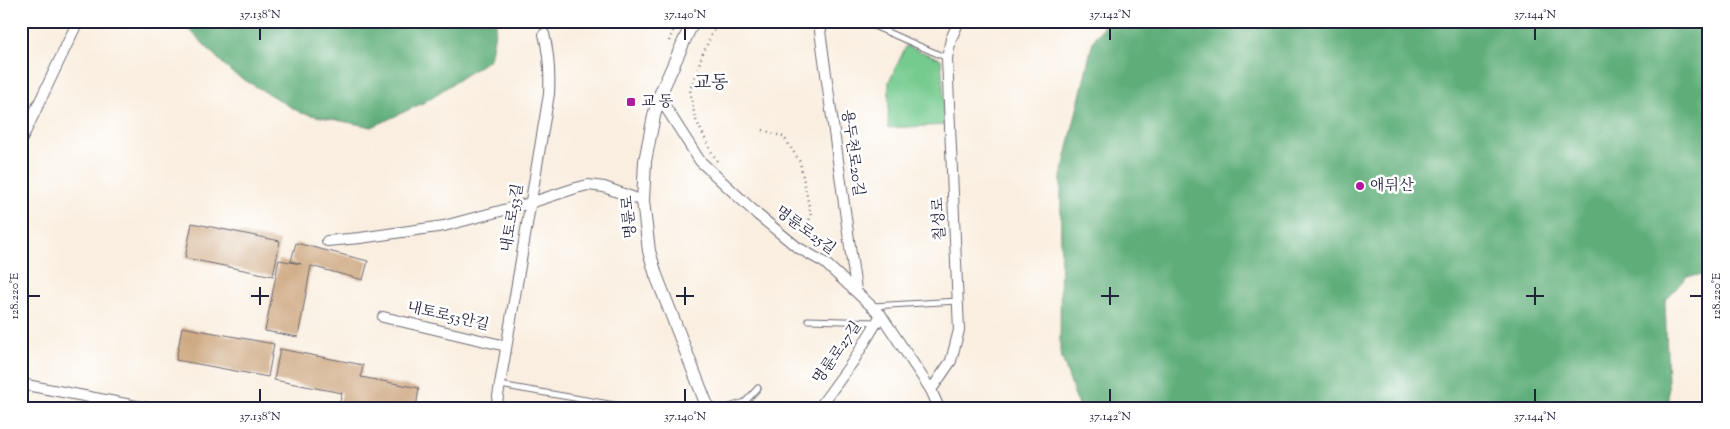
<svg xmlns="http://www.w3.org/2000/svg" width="1730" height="429" viewBox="0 0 1730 429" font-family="'Sorts Mill Goudy','Noto Serif KR',serif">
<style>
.green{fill:#74ca8e;stroke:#4b7664}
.forest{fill:#5fae79;stroke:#40685a}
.building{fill:#cda780}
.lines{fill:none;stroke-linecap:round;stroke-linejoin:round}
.service-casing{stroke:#6d6974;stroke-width:7}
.minor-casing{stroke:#6d6974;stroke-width:12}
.tertiary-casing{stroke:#6d6974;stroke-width:14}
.path{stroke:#6d6974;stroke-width:2.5;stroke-dasharray:1 4;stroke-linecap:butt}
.service{stroke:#fff;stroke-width:5}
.minor{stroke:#fff;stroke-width:10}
.tertiary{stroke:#fff;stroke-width:12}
.ticks{fill:none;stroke:#22223b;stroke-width:2}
.poi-dot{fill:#b5179e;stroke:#fff;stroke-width:2}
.labels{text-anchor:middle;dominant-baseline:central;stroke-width:5;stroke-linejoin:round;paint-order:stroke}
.poi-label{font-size:15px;fill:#22223b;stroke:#fff;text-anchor:start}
.street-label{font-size:15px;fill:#22223b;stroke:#fff}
.quarter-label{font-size:18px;fill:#22223b;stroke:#fff}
.neatline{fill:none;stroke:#22223b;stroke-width:2}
.ticks-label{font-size:12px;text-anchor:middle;fill:#22223b}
</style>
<rect width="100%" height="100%" fill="#fff"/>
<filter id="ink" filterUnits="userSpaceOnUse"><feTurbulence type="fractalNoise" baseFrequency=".02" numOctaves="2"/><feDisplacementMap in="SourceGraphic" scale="10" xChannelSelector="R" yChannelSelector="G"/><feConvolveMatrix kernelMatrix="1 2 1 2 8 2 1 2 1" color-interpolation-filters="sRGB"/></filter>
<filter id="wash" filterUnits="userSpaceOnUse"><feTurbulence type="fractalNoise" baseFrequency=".0096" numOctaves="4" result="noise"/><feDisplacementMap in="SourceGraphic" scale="20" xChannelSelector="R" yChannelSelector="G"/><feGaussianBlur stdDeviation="1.12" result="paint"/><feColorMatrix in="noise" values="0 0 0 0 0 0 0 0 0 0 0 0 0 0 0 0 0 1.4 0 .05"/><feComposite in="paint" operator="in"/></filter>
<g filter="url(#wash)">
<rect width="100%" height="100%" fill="#f9eedf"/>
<!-- green -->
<path class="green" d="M 906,46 L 941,59 L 946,125 L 888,128 L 889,82 Z"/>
<!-- forest -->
<g class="forest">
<path d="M 181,21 L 497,21 L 490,59 L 423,103 L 372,127 L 301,113 L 231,72 Z"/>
<path d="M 1107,21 L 1709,21 L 1709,275 L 1687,276 L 1665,301 L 1669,408 L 1079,408 L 1060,352 L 1061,177 L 1093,41 Z"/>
</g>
<g id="blocks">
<!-- building -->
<g class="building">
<path d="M 21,21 L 28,21 L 21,36 Z"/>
<path d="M 192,223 L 280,241 L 273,276 L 185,258 Z"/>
<path d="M 296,243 L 368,261 L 363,280 L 311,266 L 298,337 L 265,331 L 279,260 L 301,264 L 291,261 Z"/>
<path d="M 182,327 L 274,344 L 268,377 L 176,360 Z"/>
<path d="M 280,349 L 363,365 L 361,377 L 419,388 L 416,408 L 356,408 L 339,404 L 342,393 L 274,380 Z"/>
</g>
</g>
</g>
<g filter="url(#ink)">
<use href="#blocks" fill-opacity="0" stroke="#6d6974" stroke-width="1"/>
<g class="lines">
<defs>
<g id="service">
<path d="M 862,21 L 947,58"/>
<path d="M 872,306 L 958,301"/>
<path d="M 808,320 L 877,322"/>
<path d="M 500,385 L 632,408"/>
<path d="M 726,408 L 745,402 L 758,388"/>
</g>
<g id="minor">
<path d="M 825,21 L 820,31 L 856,290"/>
<path d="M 659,97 L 700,161 L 758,215 L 797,247 L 825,263 L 881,315 L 931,390"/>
<path d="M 21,141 L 78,21"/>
<path d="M 327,241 L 360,238 L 444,226 L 530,203 L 576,188 L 588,185 L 604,187 L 643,201"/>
<path d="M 383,317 L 506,346"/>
<path d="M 21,384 L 147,408"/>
<path d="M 496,408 L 549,94 C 550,74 549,54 544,34"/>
<path d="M 819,408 L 854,360 L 881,315"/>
<path d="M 939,408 L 931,390 L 951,361 L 959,330 L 947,58 L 951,39 L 959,21"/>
</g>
<path id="tertiary" d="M 693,21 L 659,97 L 654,116 L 645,161 L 643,201 L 649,251 L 656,275 L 708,408"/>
</defs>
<!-- service casing -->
<use href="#service" class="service-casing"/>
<!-- minor casing -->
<use href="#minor" class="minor-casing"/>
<!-- tertiary casing -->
<use href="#tertiary" class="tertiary-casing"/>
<!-- path -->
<g class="path">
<path d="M 669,41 L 677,21"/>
<path d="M 763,130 L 784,137 L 800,162 L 811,216 L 802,236"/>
<path d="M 717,161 L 711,151 L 695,118 L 690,90 L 703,53 L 718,21"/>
</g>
<!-- service -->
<use href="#service" class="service"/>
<!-- minor -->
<use href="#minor" class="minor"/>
<!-- tertiary -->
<use href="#tertiary" class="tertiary"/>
</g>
</g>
<!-- ticks -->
<path class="ticks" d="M 260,28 L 260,40M 685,28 L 685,40M 1110,28 L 1110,40M 1535,28 L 1535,40M 260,287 L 260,305M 685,287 L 685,305M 1110,287 L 1110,305M 1535,287 L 1535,305M 28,296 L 40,296M 251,296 L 269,296M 676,296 L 694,296M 1101,296 L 1119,296M 1526,296 L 1544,296M 1690,296 L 1702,296M 260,389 L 260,402M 685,389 L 685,402M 1110,389 L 1110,402M 1535,389 L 1535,402"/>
<!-- markers -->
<g class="poi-dot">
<rect x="626" y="97" width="10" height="10" rx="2.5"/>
<circle cx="1360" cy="186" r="5"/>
</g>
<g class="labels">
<!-- poi labels -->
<g class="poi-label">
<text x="641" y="102">교 동</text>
<text x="1370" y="186">애뒤산</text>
</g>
<!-- street labels -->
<g class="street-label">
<text transform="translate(852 153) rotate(82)">용두천로20길</text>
<text transform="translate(630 217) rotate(-95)">명륜로</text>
<text transform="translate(513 218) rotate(-80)">내토로53길</text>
<text transform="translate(940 219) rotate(-93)">칠성로</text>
<text transform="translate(805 231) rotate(36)">명륜로25길</text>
<text transform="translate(448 317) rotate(13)">내토로53안길</text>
<text transform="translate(838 353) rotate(-55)">명륜로27길</text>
</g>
<!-- quarter labels -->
<g class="quarter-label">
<text x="711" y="84">교동</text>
</g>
</g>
<!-- margin -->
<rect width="1730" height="429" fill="none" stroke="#fff" stroke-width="55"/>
<rect x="28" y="28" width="1674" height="374" class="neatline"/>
<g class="ticks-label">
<text x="260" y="18">37.138°N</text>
<text x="685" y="18">37.140°N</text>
<text x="1110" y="18">37.142°N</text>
<text x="1535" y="18">37.144°N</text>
<text transform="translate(1716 296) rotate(-90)" y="4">128.220°E</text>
<text transform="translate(14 296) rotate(-90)" y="4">128.220°E</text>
<text x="260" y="420">37.138°N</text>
<text x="685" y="420">37.140°N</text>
<text x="1110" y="420">37.142°N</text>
<text x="1535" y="420">37.144°N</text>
</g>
</svg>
